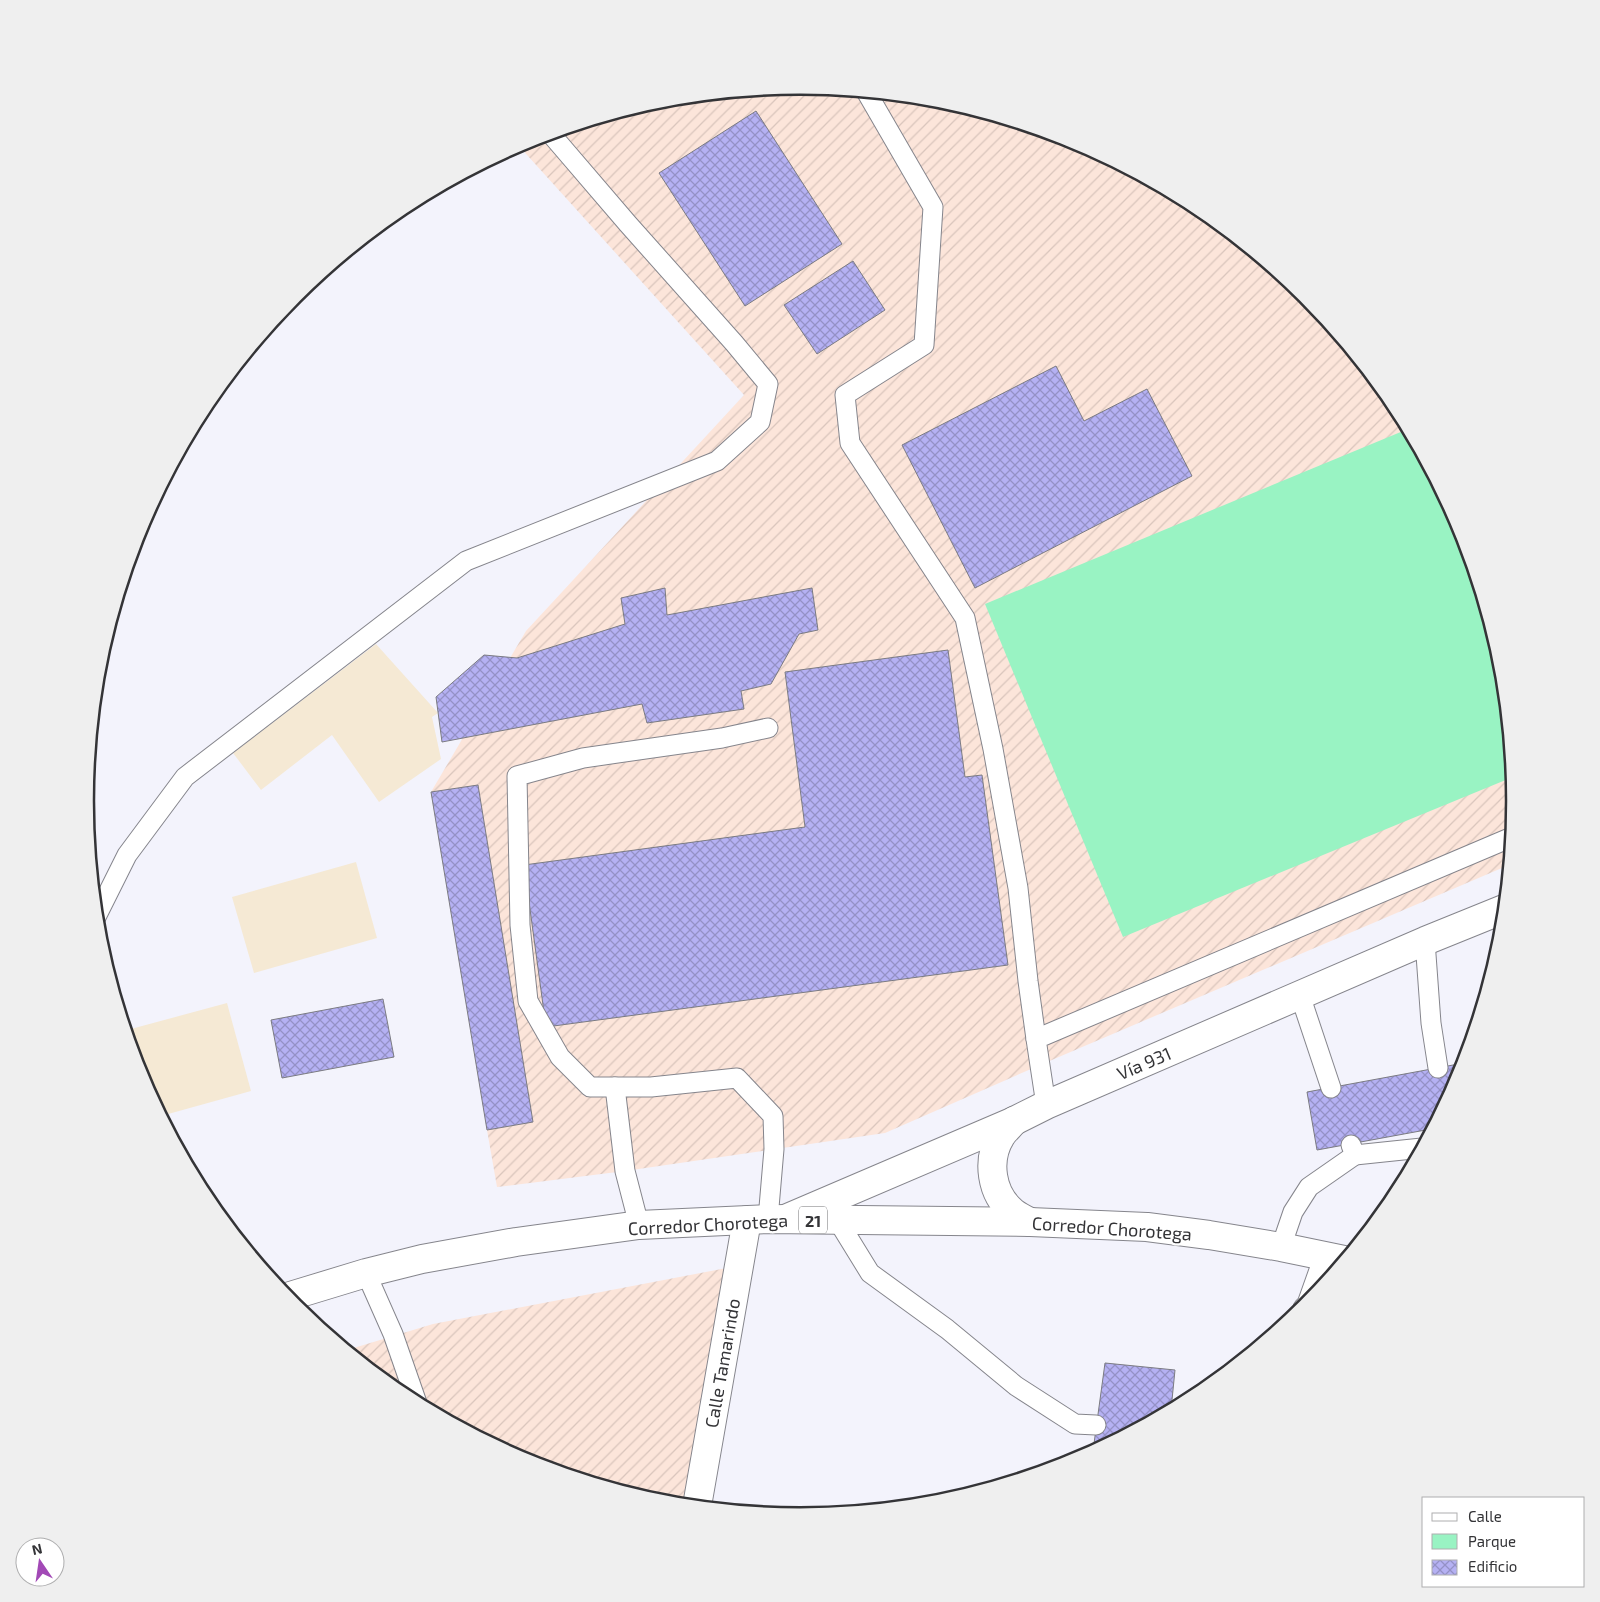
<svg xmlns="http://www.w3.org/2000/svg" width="1600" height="1602" viewBox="0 0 1600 1602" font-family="'Exo 2',sans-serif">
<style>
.commercial{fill:#f5e9d4}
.industrial{fill:url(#industrial-furrows)}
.green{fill:#99f3c3}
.building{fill:url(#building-cross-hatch);stroke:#7b7b82}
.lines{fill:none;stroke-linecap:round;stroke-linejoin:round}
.service-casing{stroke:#85858c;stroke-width:21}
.minor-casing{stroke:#85858c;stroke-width:30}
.tertiary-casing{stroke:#85858c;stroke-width:30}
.primary-casing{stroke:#85858c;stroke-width:30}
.service{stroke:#fff;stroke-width:19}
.minor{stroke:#fff;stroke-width:28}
.tertiary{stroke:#fff;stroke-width:28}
.primary{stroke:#fff;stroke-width:28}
.labels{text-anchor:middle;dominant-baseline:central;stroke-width:4.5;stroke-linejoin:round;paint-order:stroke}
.shield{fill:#fff;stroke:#717173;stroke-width:1}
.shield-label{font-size:16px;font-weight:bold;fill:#343437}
.street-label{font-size:18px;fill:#343437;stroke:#fff}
.rim{fill:none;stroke:#343437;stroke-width:2.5}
</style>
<defs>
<pattern id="industrial-furrows" width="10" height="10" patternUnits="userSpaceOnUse" patternTransform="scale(1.25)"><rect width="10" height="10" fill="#fce5da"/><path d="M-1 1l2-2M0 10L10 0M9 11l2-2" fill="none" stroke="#d9c5bc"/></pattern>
<pattern id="building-cross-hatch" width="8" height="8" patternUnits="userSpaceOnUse" patternTransform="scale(1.25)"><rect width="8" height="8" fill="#b5b1f3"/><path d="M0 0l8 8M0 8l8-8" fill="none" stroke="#9491c6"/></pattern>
</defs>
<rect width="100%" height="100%" fill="#f3f3fc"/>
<!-- commercial -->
<g class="commercial">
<path d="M 376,644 L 438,713 L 432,717 L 441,759 L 379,802 L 332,735 L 261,790 L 233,753 Z"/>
<path d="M 356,862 L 377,938 L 254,973 L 232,897 Z"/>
<path d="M 227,1003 L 251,1091 L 161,1116 L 139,1074 L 138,1069 L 142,1068 L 131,1029 Z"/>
</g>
<!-- industrial -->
<g class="industrial">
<path d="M 800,86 L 940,100 L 1074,141 L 1197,207 L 1306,296 L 1395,404 L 1461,528 L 1501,662 L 1515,801 L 1509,865 L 1040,1065 L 885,1133 L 625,1171 L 497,1187 L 487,1130 L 431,792 L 526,631 L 744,395 L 518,145 L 527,140 L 661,100 Z"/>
<path d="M 732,1267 L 689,1505 L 660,1502 L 526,1461 L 403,1395 L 347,1350 L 433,1324 Z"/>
</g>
<!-- green -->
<path class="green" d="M 1408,429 L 1461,528 L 1501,662 L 1513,777 L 1123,937 L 985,604 Z"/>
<!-- building -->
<g class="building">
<path d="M 756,111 L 842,244 L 745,306 L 659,173 Z"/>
<path d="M 853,261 L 885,310 L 817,354 L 784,305 Z"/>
<path d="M 1056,366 L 1084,421 L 1147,389 L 1192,476 L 975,588 L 902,445 Z"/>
<path d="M 665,588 L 667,615 L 812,588 L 818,630 L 799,634 L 771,684 L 741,691 L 744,709 L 647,723 L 642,704 L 442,742 L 436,697 L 484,655 L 517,658 L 625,624 L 621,598 Z"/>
<path d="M 948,650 L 965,777 L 982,775 L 1008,965 L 546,1027 L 524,865 L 805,827 L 785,672 Z"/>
<path d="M 478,785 L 533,1122 L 487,1130 L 431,792 Z"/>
<path d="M 383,999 L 394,1057 L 282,1078 L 271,1020 Z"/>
<path d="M 1464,1063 L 1460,1075 L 1431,1129 L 1317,1150 L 1307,1092 Z"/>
<path d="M 1105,1363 L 1175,1370 L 1171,1410 L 1093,1451 Z"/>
</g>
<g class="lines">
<defs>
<g id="service">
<path d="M 867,93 L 933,207 L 924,345 L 845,395 L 850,443 L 965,618 L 993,749 L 1018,888 L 1028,981 L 1036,1039"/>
<path d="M 96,917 L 127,855 L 185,777 L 466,561 L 717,461 L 760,422 L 768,384 L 734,343 L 628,224 L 550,133"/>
<path d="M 1425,941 L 1431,1023 L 1438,1068"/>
<path d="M 1300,995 L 1331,1088"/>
<path d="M 615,1087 L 625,1171 L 639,1225"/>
<path d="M 1046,1105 L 1036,1039 L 1512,837"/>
<path d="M 1351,1145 L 1355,1155 L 1422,1148"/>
<path d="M 768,1219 L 774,1149 L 773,1116 L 737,1078 L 651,1087 L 590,1087 L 560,1057 L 528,1001 L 520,925 L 517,776 L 583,758 L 722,738 L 768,728"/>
<path d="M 838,1221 L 870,1273 L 947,1329 L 1016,1386 L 1075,1424 L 1096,1425"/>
<path d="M 1281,1247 L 1293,1212 L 1309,1187 L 1355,1155"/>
<path d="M 366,1273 L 393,1334 L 417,1403"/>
<path d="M 1303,1308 L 1307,1304 L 1324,1256"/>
</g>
<path id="minor" d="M 697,1506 L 747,1220"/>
<path id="tertiary" d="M 785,1219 L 1014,1121 L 1046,1105 L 1425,941 L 1504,909"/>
<g id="primary">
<path d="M 1014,1121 C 1010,1126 1004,1131 1001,1136 C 986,1160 991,1194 1013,1212 C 1018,1216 1024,1219 1030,1222"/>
<path d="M 287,1297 L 366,1273 L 422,1259 L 516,1242 L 639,1225 L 768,1219 L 1030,1222 L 1147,1227 L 1209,1235 L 1281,1247 L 1344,1260"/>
</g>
</defs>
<!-- service casing -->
<use href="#service" class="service-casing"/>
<!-- minor casing -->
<use href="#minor" class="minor-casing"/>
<!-- tertiary casing -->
<use href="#tertiary" class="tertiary-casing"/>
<!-- primary casing -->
<use href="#primary" class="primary-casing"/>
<!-- service -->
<use href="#service" class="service"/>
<!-- minor -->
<use href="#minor" class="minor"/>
<!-- tertiary -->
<use href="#tertiary" class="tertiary"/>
<!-- primary -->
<use href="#primary" class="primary"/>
</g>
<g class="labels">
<!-- shield labels -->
<rect class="shield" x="799" y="1206.5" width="28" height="27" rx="4"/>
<g class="shield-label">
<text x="813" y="1220">21</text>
</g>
<!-- street labels -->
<g class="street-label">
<text transform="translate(1144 1063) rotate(-23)">Vía 931</text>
<text transform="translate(708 1224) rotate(-3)">Corredor Chorotega</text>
<text transform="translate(1112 1228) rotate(4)">Corredor Chorotega</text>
<text transform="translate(722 1363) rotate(-80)">Calle Tamarindo</text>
</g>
</g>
<!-- crop -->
<path d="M0 0H1600V1602H0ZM94 801a706 706 0 1 1 1412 0a706 706 0 1 1-1412 0Z" fill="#efefef" fill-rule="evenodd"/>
<path class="rim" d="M94 801a706 706 0 1 1 1412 0a706 706 0 1 1-1412 0Z"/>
<!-- legend -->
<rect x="1422" y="1497" width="162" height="90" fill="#ffffff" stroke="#aeaeaf"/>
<rect x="1432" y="1513" width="25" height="8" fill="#ffffff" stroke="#aeaeaf"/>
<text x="1468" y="1522" font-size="15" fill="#343437">Calle</text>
<rect x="1432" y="1534" width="25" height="15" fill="#99f3c3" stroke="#aeaeaf"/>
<text x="1468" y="1547" font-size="15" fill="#343437">Parque</text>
<rect x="1432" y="1560" width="25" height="15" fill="url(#building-cross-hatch)" stroke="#aeaeaf"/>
<text x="1468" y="1572" font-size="15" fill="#343437">Edificio</text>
<!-- north arrow -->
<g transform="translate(40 1562) rotate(347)"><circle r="24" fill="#ffffff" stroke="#aeaeaf"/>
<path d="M0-4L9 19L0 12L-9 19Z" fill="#a249b6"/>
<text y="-8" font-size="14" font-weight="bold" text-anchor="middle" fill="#343437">N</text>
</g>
</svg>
